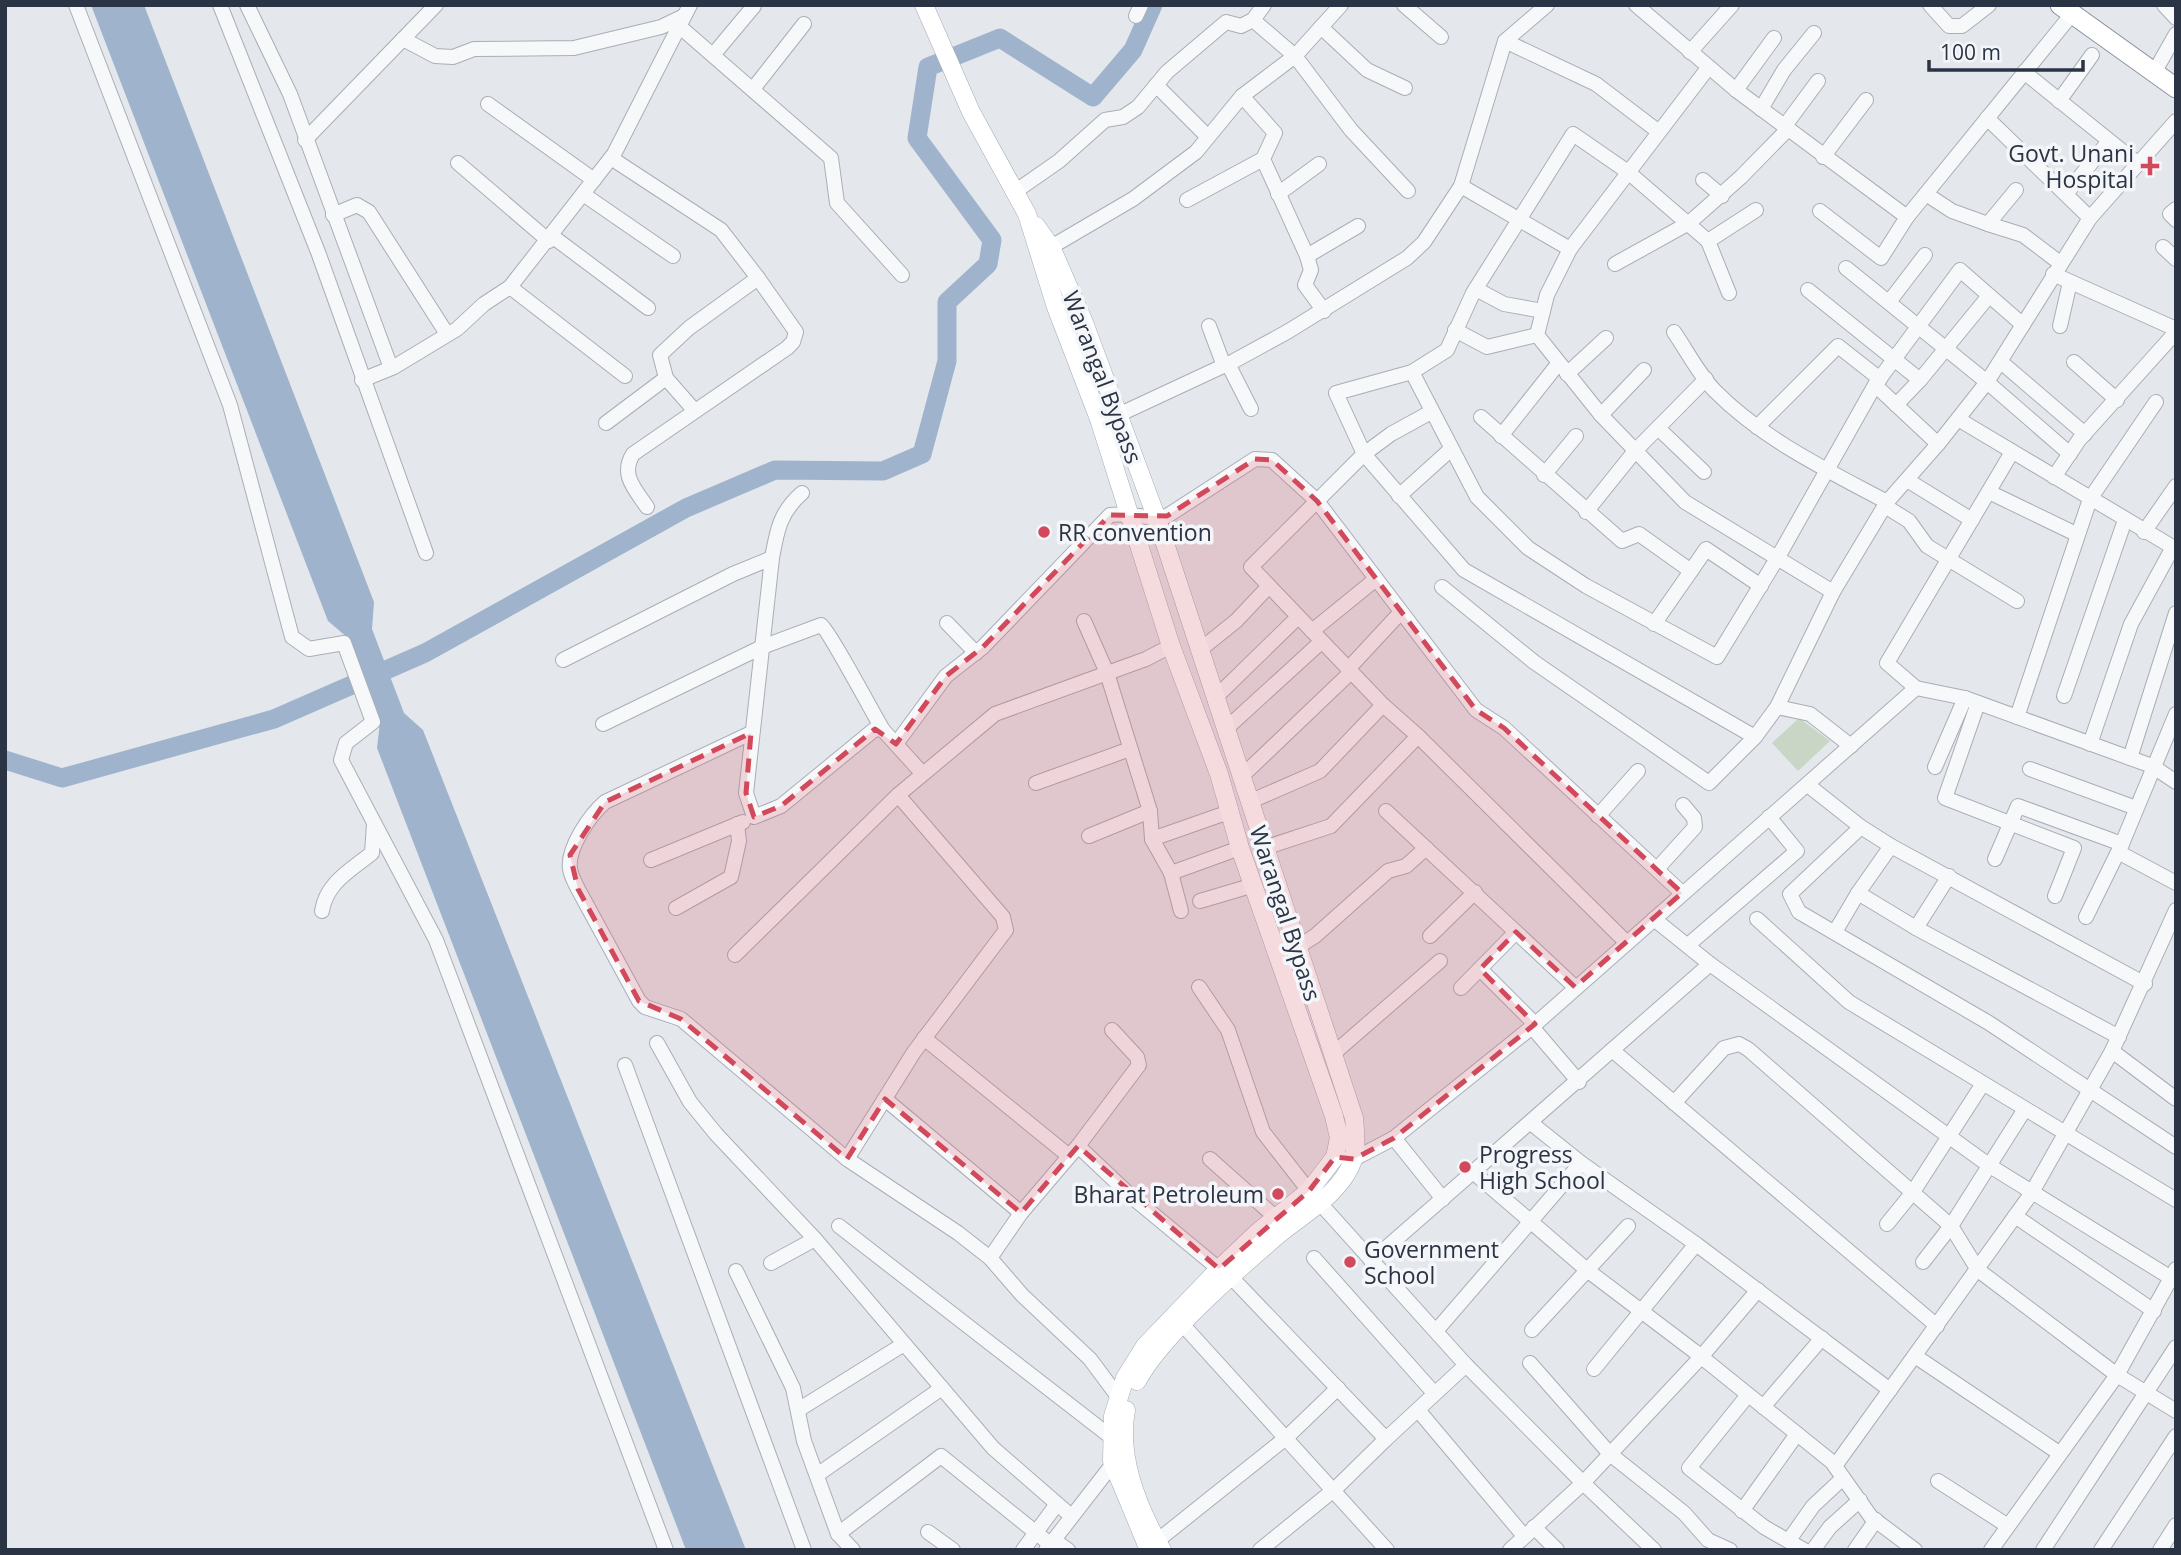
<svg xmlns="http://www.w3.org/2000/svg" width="2181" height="1555" viewBox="0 0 2181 1555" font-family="'Open Sans',sans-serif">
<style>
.green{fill:#c9d6c5}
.water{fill:#9fb4cc}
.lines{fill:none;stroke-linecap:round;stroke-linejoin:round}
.river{stroke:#9fb4cc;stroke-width:19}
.minor-casing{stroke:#a9aeb7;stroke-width:16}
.major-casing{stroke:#a3abb8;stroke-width:19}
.highway-casing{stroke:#8b94a3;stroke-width:21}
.minor{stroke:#f7f8fa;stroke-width:14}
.major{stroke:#fff;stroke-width:18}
.highway{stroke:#fff;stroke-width:19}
.marked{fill:#d1495b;fill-opacity:0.2;stroke:#d1495b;stroke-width:5;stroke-dasharray:14 9;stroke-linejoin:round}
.poi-dot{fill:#d1495b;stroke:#f4f6f9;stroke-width:2.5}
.labels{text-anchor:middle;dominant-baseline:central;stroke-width:7;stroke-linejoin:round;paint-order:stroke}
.poi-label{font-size:23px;fill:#2b3445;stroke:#f4f6f9;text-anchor:start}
.street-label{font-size:23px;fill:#2b3445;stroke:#f4f6f9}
</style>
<rect width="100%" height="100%" fill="#e4e7ec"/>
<!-- green -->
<path class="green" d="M 1799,718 L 1830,741 L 1798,771 L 1772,743 Z"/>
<!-- water -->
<path class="water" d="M 91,5 L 144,5 L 374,602 L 372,629 L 404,713 L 423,730 L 746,1550 L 686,1550 L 377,748 L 380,722 L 348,638 L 328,621 Z"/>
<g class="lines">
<!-- river -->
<path class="river" d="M 5,760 L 62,778 L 274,719 L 425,653 L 686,508 L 775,470 L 883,471 L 922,454 L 947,361 L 947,302 L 988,264 L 992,240 L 917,138 L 928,67 L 1000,38 L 1093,97 L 1133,50 L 1153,5"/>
<defs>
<g id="minor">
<path d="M 76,5 L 230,405 L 292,637 L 309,649 L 344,643 L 373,722 L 346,743 L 341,760 L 436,940 L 666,1550"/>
<path d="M 220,5 L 318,252 L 426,553"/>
<path d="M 247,5 L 290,94 L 391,368"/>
<path d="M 1264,5 L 1253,20 L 1295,56 L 1351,130 L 1408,191"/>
<path d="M 1404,5 L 1441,37"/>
<path d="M 1636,5 L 1736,90 L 1907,217"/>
<path d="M 1930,5 L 1949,26 L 1962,26 L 1989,5"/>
<path d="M 2164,5 L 2176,18"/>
<path d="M 1136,16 L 1141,5"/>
<path d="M 679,26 L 831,158 L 837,203 L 902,275"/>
<path d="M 1321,27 L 1367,70 L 1405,88"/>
<path d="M 403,39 L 435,56 L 453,57 L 474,49 L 574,48 L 661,27 L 684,16"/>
<path d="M 1505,41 L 1596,84 L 1659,132"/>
<path d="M 1690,52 L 1732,5"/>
<path d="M 713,55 L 754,6"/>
<path d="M 2159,64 L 2176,34"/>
<path d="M 1708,68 L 1570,249 L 1547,295 L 1537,335 L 1601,415 L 1685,502 L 1833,592"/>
<path d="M 2024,72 L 2137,163"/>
<path d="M 1156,85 L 1208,137"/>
<path d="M 753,89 L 804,24"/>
<path d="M 1736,90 L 1774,38"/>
<path d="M 1242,96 L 1275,133 L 1263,159 L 1307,256 L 1358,226"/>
<path d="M 2059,101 L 2092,55"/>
<path d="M 488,104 L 594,180"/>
<path d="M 1761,109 L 1784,70 L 1814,33"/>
<path d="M 1987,118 L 2090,218"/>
<path d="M 1784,127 L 1818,81"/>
<path d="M 305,140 L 436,5"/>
<path d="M 1823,157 L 1866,100"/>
<path d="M 611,158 L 721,230 L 758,278 L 689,328 L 660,355 L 666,378 L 694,410"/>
<path d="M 458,163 L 549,241"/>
<path d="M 1703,180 L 1722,196"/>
<path d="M 1461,186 L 1570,249"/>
<path d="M 1016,191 L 1059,161 L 1105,120 L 1123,117 L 1138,107 L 1167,72 L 1226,22 L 1241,26 L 1253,20"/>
<path d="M 583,194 L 673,256"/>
<path d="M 1278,194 L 1319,164"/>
<path d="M 1926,194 L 1952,211 L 1988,224 L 2016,190"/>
<path d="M 2066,194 L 2109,141"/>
<path d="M 1187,200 L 1263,159"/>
<path d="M 2176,209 L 2170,214 L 2176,220"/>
<path d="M 1820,211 L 1881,258 L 1907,217 L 2072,14"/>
<path d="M 333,215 L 357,205 L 369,212 L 447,334"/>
<path d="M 1988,224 L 2023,235 L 2060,263"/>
<path d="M 552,236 L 648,308"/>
<path d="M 1708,241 L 1756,210"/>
<path d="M 1051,247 L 1133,199 L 1196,152 L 1242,96 L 1295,56 L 1341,5"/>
<path d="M 2163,247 L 2176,259"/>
<path d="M 1307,256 L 1311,270 L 1305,285 L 1324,311"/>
<path d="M 1615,264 L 1689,223 L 1741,177 L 1787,130"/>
<path d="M 1846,268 L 1987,382 L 2070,454"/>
<path d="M 2053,274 L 2176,329"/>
<path d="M 510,287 L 625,376"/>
<path d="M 1476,289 L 1504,304 L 1543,311"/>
<path d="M 1808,290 L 1920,380 L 1988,297"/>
<path d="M 1729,293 L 1708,241 L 1628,172 L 1573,134 L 1473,293 L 1447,350 L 1412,372 L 1336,393 L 1364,454 L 1464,570 L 1755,737"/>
<path d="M 1889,302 L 1925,255"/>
<path d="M 1209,326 L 1224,366"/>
<path d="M 2060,326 L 2070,282"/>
<path d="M 1455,330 L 1487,347 L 1537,335"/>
<path d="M 1674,332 C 1687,351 1698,373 1714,390 C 1762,439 1827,470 1887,502"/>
<path d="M 2001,362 L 2085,434"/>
<path d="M 2074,362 L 2117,400"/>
<path d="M 1228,364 L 1251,409"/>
<path d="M 1412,372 L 1477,497 L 1528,548 L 1586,586 L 1717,657 L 1778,557 L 1875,385 L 1960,270 L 2023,325"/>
<path d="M 1567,374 L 1606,338"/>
<path d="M 362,380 L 394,367 L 457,329 L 484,304 L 510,287 L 614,154 L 690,5"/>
<path d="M 1875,385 L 1938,444"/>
<path d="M 1896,405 L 1920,380"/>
<path d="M 1431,412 L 1391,434 L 1364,454 L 1251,567 L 1383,705 L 1418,736 L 1627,943"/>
<path d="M 1118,415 L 1234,361 L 1287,332 L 1407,258 L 1424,242 L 1461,186 L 1505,41 L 1547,5"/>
<path d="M 1601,415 L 1644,370"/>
<path d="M 1481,417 L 1622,541 L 1639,534 L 1691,571 L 1706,549 L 1761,586"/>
<path d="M 1958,419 L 2176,549"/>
<path d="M 606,423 L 666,378"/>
<path d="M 1757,427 L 1838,346 L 1880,379"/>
<path d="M 1658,428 L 1704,472"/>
<path d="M 1501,436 L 1558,364"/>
<path d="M 1544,475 L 1576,436"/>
<path d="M 2054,477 L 2079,440 L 2176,332"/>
<path d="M 1907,480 L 1972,520"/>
<path d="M 1989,492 L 2076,534"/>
<path d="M 1399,496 L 1450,450"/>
<path d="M 1885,506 L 1909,521 L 1927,546 L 2017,601"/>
<path d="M 647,507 C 635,489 620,475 633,454 L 787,348 L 793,342 L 796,332 L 758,278"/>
<path d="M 1586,512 L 1635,451 L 1706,379"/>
<path d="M 2144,532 L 2176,486"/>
<path d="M 772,558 C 777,530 780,512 802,493"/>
<path d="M 1442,587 L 1534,662 L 1709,783 L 1755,737 L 1777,707 L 1833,592 L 1887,502 L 1938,444 L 1987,382 L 2090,218 L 2176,121"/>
<path d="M 1084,621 L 1107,673 L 1150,811 L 1089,836"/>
<path d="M 947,623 L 976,653"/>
<path d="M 1654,624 L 1691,571"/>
<path d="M 1312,631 L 1376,579"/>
<path d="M 1201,649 L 1236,621 L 1269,586"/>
<path d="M 563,660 L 733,574 L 772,558 L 746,793 L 754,817 L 781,806 L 875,729 L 883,730 L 922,773"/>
<path d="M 1348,669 L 1401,612"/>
<path d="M 1916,688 L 1887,663 L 2012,452"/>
<path d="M 1217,696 L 1298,617"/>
<path d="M 2064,696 L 2125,520"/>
<path d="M 1978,703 L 1945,798 L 2074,848 L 2055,896"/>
<path d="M 1777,707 L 1810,714 L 1851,746"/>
<path d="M 2017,717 L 2090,499 L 2156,402"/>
<path d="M 603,724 L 762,647 L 821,625 C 828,629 874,715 883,730"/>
<path d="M 1228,727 L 1321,642"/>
<path d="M 751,733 L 605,802 C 590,815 567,848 570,869 C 571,876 575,883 578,889 L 639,1001 L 645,1007 L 681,1019 L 847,1159 L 958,1233 L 990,1258 L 1022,1295 L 1090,1359 L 1119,1398"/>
<path d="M 896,744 L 946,676 L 983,647 L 1110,515 C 1131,512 1150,521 1167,516 L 1255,459 L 1272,460 L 1317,501 L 1476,710 L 1504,728 L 1682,893"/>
<path d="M 2090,744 L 2131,624 L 2173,547"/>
<path d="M 2130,758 L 2176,613"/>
<path d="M 1935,767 L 1965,698"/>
<path d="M 2030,769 L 2136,808"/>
<path d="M 1241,777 L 1351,672"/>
<path d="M 1036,783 L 1130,749"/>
<path d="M 1809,786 L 1861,827 L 1891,846 L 2145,984"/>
<path d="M 1249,802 L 1320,771 L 1383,705"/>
<path d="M 1150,811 L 1152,839 L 1171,873 L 1181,911"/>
<path d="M 1386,811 L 1575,987"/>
<path d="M 1598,816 L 1638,771"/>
<path d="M 1861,827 L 1790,894 L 1799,912 L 1989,1023 L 2176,1147"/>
<path d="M 1152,839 L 1229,812"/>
<path d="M 1264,848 L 1331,826 L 1418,736"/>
<path d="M 2119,851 L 2176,714"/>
<path d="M 1995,859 L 2018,806 L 2122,844"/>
<path d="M 651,860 L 743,822"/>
<path d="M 1657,869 L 1695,827 L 1694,818 L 1683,805"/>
<path d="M 1171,873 L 1240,848"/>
<path d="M 1858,893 L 1916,928 L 2119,1037"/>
<path d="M 1200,901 L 1254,885"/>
<path d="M 676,908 L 731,877 L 739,841 L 737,824"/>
<path d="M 322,911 C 326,883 351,870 372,853 L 374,824"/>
<path d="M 2086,917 L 2118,852 L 2176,883"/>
<path d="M 1654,919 L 1710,964 L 1990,1166 L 2176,1281"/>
<path d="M 1757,919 L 1849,1002 L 2176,1200"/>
<path d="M 1916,928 L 1949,876"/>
<path d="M 1835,932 L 1858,893 L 1891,846"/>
<path d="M 1430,936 L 1475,892"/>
<path d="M 1688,945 L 1797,851 L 1769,817"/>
<path d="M 1296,948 L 1315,936 L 1388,871 L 1406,866 L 1426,848"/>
<path d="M 735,955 L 898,795 L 995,714 L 1146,659 L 1171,646"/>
<path d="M 1480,969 L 1535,1024"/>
<path d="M 1199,987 L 1228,1030 L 1263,1132 L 1309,1191 L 1466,1365 L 1583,1483 L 1701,1357 L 1758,1290"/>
<path d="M 1461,988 L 1516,932"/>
<path d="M 1532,1027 L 1579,1082"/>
<path d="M 924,1038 L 1069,1156"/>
<path d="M 657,1043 L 690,1102 L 716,1134 L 815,1239 L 993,1448 L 1070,1515"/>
<path d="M 1612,1050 L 1937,1326"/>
<path d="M 2112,1051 L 2176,1099"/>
<path d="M 1333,1054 L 1440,961"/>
<path d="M 625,1065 L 804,1550"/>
<path d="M 885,1099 L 1021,1213"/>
<path d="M 1674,1103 L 1724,1048 L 1739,1044 L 1748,1049 L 1951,1226 L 1978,1270 L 2117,1375 L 2176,1411"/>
<path d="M 1531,1123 L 1581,1163 L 1696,1244"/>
<path d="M 1394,1138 L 1443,1199"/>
<path d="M 1078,1146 L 1139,1065 L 1137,1057 L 1112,1030"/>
<path d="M 847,1159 L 914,1052 L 1006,930 L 1003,917 L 898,795"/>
<path d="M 1210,1159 L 1283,1224"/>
<path d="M 1347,1159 L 1354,1159 L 1394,1138 L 1532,1027 L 1916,688 L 1965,698 L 2152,766 L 2176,782"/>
<path d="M 1473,1172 L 1710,964"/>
<path d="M 2015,1216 L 2154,1311"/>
<path d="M 1887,1224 L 1913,1192 L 1982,1085"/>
<path d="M 839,1226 L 1111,1437"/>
<path d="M 990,1258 L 1021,1213 L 1078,1146 L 1131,1196 L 1219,1269"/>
<path d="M 1314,1258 L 1434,1393"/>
<path d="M 1371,1261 L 1473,1172 L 1587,1270 L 1694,1351 L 1832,1462 L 1871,1517 L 1915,1550"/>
<path d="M 1923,1262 L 1951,1226 L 2025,1109"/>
<path d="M 771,1263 L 815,1239"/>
<path d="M 736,1271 L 793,1388 L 804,1441 L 838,1534 L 853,1550"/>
<path d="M 1232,1278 L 1386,1439 L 1466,1365"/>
<path d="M 1183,1325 L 1387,1550"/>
<path d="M 1532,1330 L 1628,1226"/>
<path d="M 1436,1331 L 1581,1163"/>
<path d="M 1915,1356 L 2059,1453"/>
<path d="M 1530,1363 L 1610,1454 L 1684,1513 L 1708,1540 L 1730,1550"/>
<path d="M 1594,1369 L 1696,1244 L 1890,1390"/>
<path d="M 1748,1395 L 1689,1468 L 1764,1527 L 1804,1550"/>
<path d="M 1763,1407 L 1822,1338"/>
<path d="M 798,1410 L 904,1344"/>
<path d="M 1418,1410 L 1524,1536"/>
<path d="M 1835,1466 L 2031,1194 L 2112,1051 L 2176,910"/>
<path d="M 817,1475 L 942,1388"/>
<path d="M 1938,1481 L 2008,1526"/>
<path d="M 1742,1511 L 1797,1434"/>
<path d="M 1534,1527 L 1557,1550"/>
<path d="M 928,1532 L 953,1550"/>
<path d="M 838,1534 L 941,1456 L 1050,1544"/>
<path d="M 1789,1540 L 1813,1506 L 1843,1478"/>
<path d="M 1157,1541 L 1287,1437 L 1338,1388"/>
<path d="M 1058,1543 L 1068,1550"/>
<path d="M 1023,1550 L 1057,1504"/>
<path d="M 1046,1550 L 1119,1456"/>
<path d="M 1260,1550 L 1335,1489 L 1386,1439"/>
<path d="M 1510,1550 L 1583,1483 L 1654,1550"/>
<path d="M 1813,1550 L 1830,1527 L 1860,1500"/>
<path d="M 1855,1550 L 1876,1520"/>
<path d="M 1991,1550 L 2117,1375 L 2176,1269"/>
<path d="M 2043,1550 C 2087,1482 2132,1415 2176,1347"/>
<path d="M 2101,1550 L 2176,1436"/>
<path d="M 2160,1550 L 2176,1525"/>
</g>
<g id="major">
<path d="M 924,5 L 971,112 L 1027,214 L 1056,307 L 1099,419 L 1171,646 L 1219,774 L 1240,848 L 1334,1116 L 1339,1138 L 1335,1157 L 1309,1191 L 1258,1232 L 1219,1269 L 1145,1346 L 1125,1378 L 1113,1416 L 1112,1461 L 1149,1550"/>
<path d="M 1036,226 L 1051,247 L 1083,320 L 1157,519 L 1354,1118 C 1355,1130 1357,1148 1353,1160 C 1341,1194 1304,1213 1278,1235 C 1237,1270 1162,1335 1137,1381"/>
<path d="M 1126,1410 C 1117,1457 1139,1510 1162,1550"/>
</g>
<path id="highway" d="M 2060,5 L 2176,88"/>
</defs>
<!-- minor casing -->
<use href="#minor" class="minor-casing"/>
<!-- major casing -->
<use href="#major" class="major-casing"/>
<!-- highway casing -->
<use href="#highway" class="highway-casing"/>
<!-- minor -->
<use href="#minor" class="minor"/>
<!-- major -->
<use href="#major" class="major"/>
<!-- highway -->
<use href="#highway" class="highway"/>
</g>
<!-- marked area -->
<path class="marked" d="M 1255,459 L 1272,460 L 1317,501 L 1476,710 L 1504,728 L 1682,893 L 1575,987 L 1516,932 L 1480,969 L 1535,1024 L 1394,1138 L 1354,1159 L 1335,1157 L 1309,1191 L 1219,1269 L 1078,1146 L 1021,1213 L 885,1099 L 847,1159 L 681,1019 L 639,1001 L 578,889 L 570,855 L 605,802 L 751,733 L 746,793 L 754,817 L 781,806 L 875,729 L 896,744 L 946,676 L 983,647 L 1110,515 L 1167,516 Z"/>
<!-- markers -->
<g class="poi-dot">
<path d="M2146.5 155.5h7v7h7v7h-7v7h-7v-7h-7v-7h7z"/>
<circle cx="1044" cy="532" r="7"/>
<circle cx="1465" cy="1167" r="7"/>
<circle cx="1278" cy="1194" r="7"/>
<circle cx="1350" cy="1262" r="7"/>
</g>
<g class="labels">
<!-- poi labels -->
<g class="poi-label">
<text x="2134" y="153" text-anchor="end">Govt. Unani<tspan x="2134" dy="26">Hospital</tspan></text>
<text x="1058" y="532">RR convention</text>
<text x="1479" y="1154">Progress<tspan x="1479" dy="26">High School</tspan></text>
<text x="1264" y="1194" text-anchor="end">Bharat Petroleum</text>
<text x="1364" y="1249">Government<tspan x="1364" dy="26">School</tspan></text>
</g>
<!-- street labels -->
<g class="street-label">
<text transform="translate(1103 377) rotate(69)">Warangal Bypass</text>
<text transform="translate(1286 913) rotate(72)">Warangal Bypass</text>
</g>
</g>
<!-- border -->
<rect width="2181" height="1555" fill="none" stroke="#2b3445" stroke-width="14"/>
<!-- scale -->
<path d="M1929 60v10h154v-10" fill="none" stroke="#2b3445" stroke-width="3.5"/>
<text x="1940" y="60" font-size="21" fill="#2b3445" stroke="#f4f6f9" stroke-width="5" paint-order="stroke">100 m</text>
</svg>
